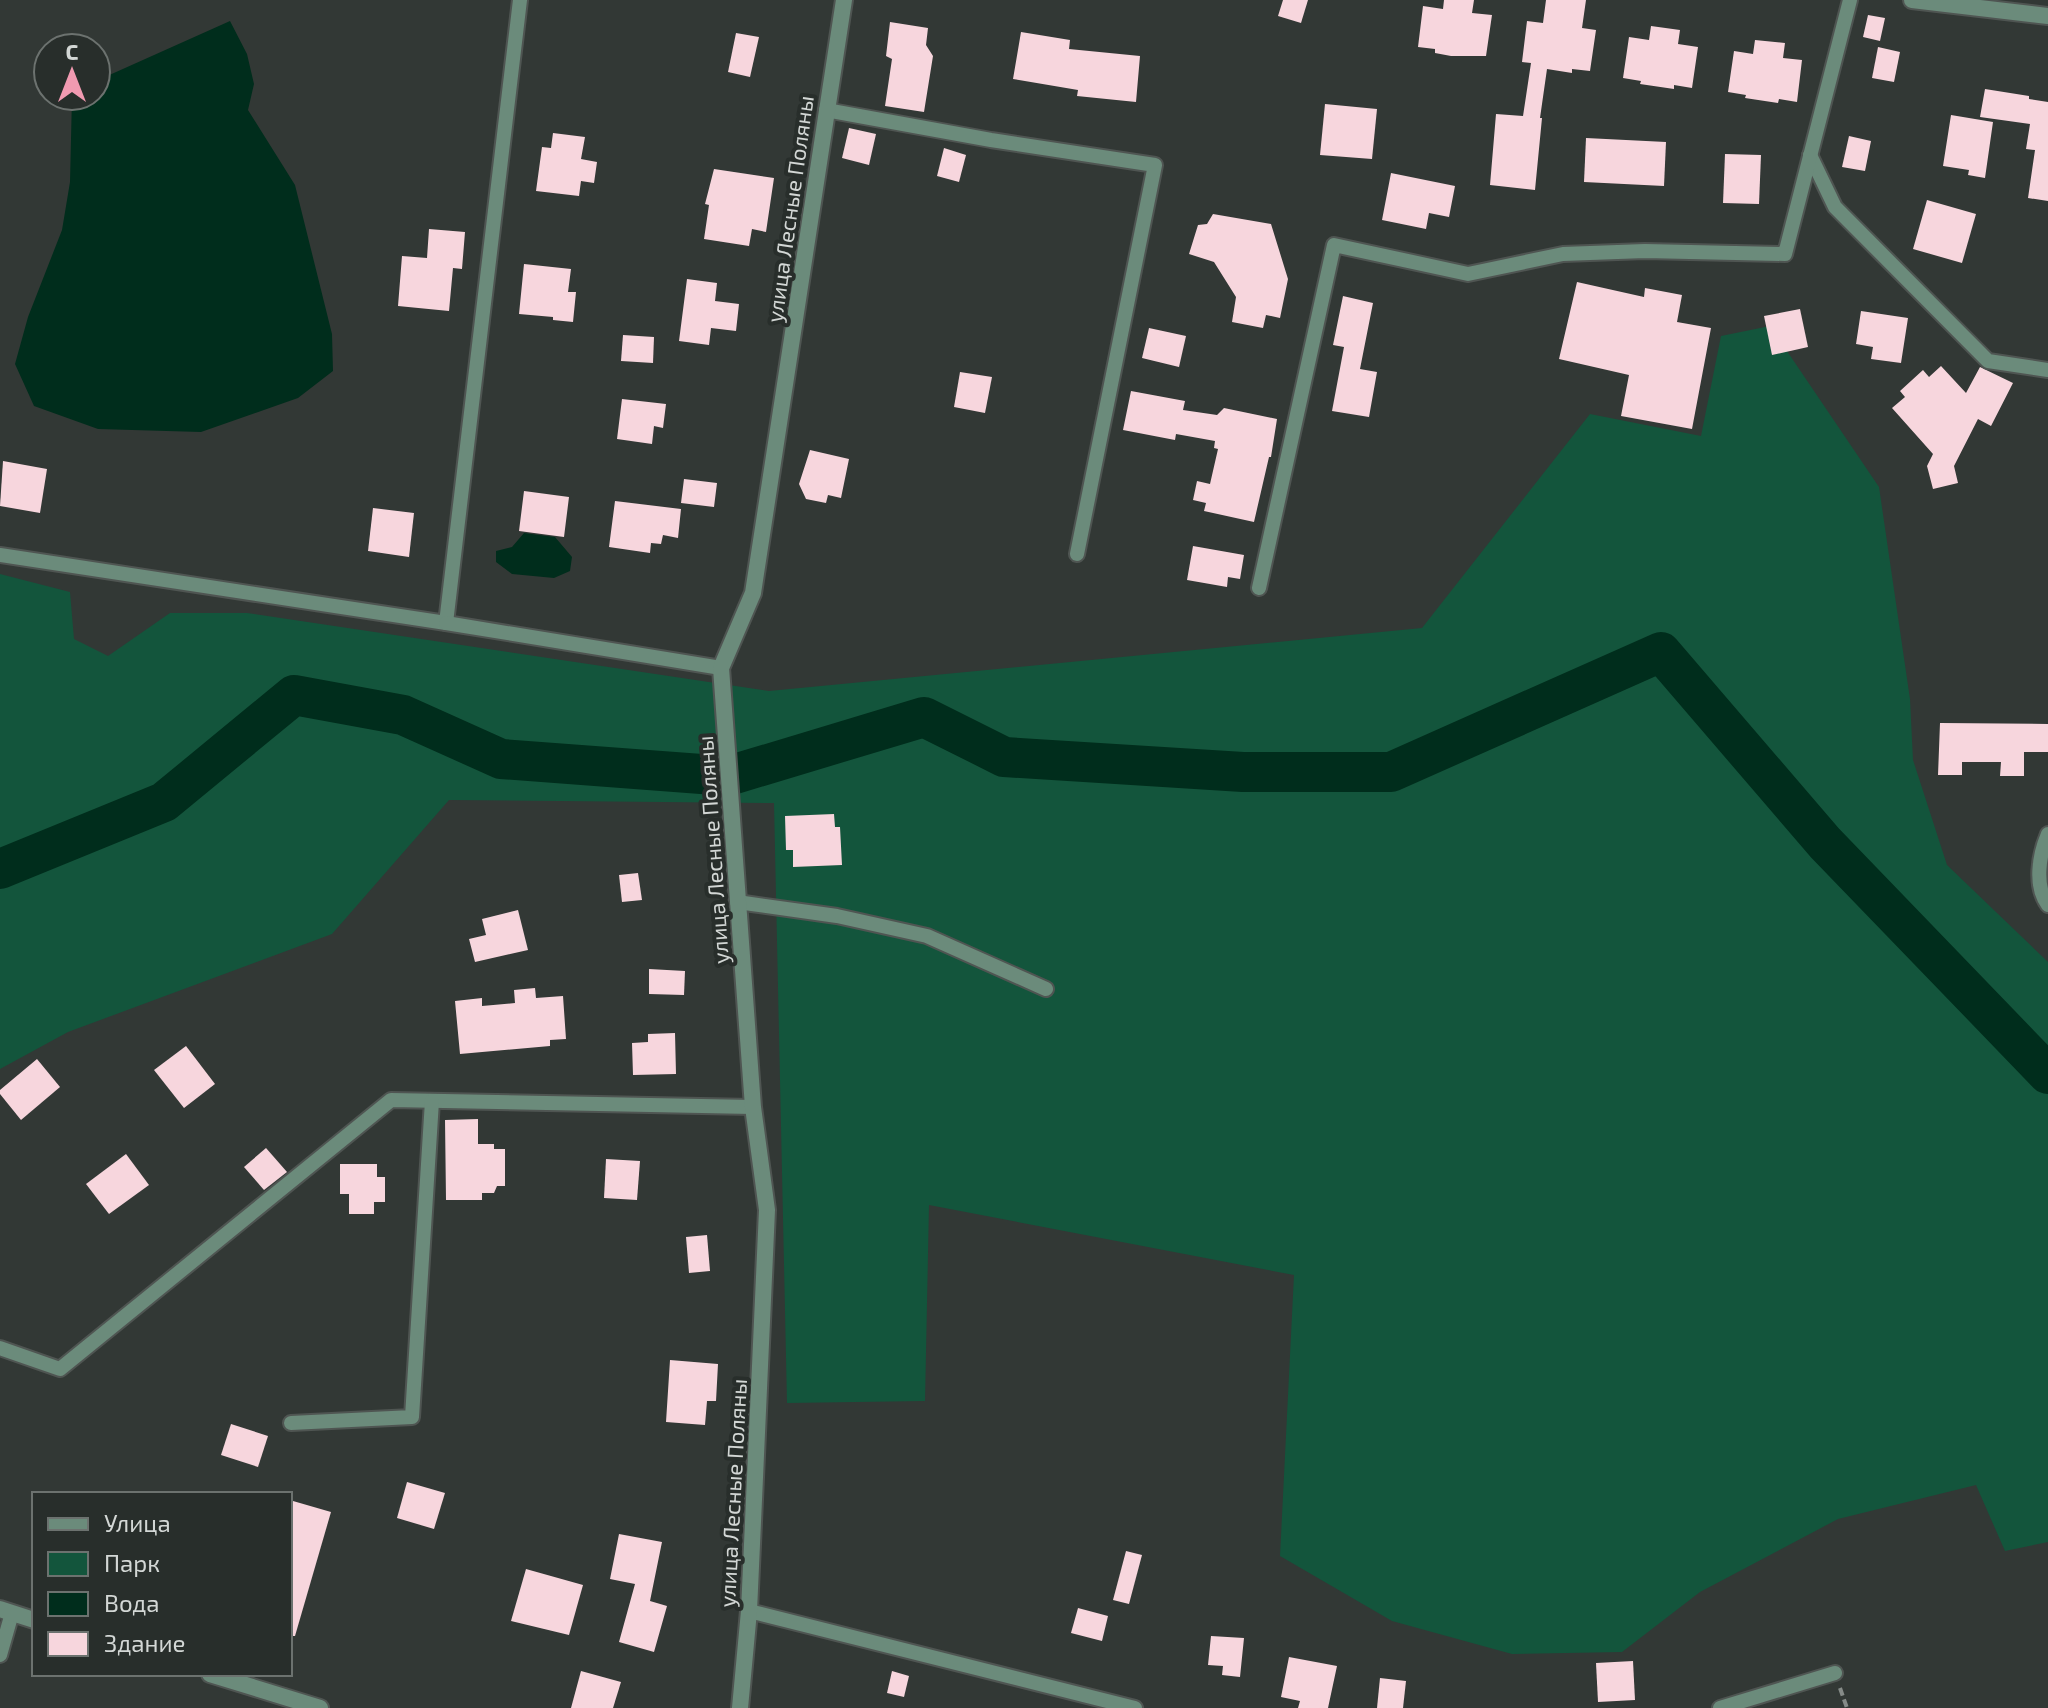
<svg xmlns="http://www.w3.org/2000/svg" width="2048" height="1708" viewBox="0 0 2048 1708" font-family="'Exo 2',sans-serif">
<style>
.green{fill:#13553c}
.water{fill:#002d1c}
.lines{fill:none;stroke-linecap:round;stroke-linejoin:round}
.river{stroke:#002d1c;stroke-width:40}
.building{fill:#f7d6dd}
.service-casing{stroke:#4f5552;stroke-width:18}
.minor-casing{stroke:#4f5552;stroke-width:20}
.path{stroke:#868b88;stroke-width:4;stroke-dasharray:8 4;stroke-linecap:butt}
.service{stroke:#6b8b7b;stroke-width:14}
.minor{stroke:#6b8b7b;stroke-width:16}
.labels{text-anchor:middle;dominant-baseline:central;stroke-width:8;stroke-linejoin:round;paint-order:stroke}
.street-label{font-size:22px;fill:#d3d7d5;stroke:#282e2b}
</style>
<rect width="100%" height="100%" fill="#323835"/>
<!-- green -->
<path class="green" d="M 1770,326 L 1879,487 L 1910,699 L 1913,760 L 1947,865 L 2048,962 L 2048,1542 L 2005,1551 L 1976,1485 L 1838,1519 L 1700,1592 L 1622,1652 L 1512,1654 L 1392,1621 L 1280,1556 L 1294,1275 L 929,1205 L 925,1401 L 787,1403 L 774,803 L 449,800 L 332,934 L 68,1032 L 0,1069 L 0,574 L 70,592 L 74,639 L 108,656 L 170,613 L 247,613 L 769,691 L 1422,628 L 1590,414 L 1701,436 L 1721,336 Z"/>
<!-- water -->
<g class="water">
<path d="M 230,21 L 247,54 L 254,84 L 248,110 L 295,185 L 332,334 L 333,371 L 298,398 L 201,432 L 98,429 L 34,406 L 15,364 L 28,317 L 62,230 L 70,182 L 72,96 L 96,96 L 96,81 Z"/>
<path d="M 524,533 L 555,537 L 572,557 L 570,571 L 554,578 L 512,574 L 496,562 L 496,551 L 512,547 Z"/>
</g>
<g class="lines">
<!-- river -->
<path class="river" d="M 0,869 L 164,802 L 294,695 L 403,715 L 501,759 L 728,776 L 924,717 L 1004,757 L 1243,772 L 1391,772 L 1661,652 L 1825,843 L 2048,1074"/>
</g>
<!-- building -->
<g class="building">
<path d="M 1283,0 L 1308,0 L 1301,23 L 1278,16 Z"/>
<path d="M 1444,0 L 1474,0 L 1472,13 L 1492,15 L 1486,56 L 1451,56 L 1435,53 L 1435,49 L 1418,47 L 1423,6 L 1443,9 Z"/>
<path d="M 1546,0 L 1586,0 L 1582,28 L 1596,30 L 1590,71 L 1572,69 L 1572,73 L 1547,69 L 1540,118 L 1542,118 L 1535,190 L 1490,185 L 1496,114 L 1523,116 L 1531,63 L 1522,62 L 1527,21 L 1543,23 Z"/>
<path d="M 1868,15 L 1885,18 L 1880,41 L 1863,37 Z"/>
<path d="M 890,22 L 928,28 L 926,45 L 933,56 L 924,112 L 885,106 L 892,59 L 886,56 Z"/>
<path d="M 1651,26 L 1680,30 L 1678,44 L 1698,47 L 1692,88 L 1674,85 L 1674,89 L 1640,84 L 1641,81 L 1623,78 L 1629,37 L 1649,40 Z"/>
<path d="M 1021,32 L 1070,40 L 1069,49 L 1140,56 L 1136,102 L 1077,96 L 1078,90 L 1013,79 Z"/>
<path d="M 736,33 L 759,37 L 750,77 L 728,72 Z"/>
<path d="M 1755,40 L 1785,43 L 1783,58 L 1802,60 L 1797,102 L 1779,99 L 1778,103 L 1745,98 L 1746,95 L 1728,92 L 1734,51 L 1753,54 Z"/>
<path d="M 1878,47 L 1900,52 L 1894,82 L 1872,78 Z"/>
<path d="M 1985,89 L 2029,96 L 2029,99 L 2048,102 L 2048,201 L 2028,198 L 2035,150 L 2026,149 L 2030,124 L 1980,117 Z"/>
<path d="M 1325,104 L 1377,109 L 1372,159 L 1320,155 Z"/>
<path d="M 1951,115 L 1993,122 L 1985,178 L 1968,175 L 1969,170 L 1943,166 Z"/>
<path d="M 849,128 L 876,134 L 869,165 L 842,158 Z"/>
<path d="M 553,133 L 585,137 L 581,159 L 597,162 L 594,183 L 581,181 L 579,196 L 536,191 L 542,147 L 551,148 Z"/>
<path d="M 1849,136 L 1871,141 L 1865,171 L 1842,167 Z"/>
<path d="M 1586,138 L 1666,142 L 1664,186 L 1584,182 Z"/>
<path d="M 944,148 L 966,155 L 959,182 L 937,176 Z"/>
<path d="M 1725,154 L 1761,155 L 1759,204 L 1723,203 Z"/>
<path d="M 714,169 L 774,178 L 766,232 L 752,229 L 749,246 L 704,239 L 709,205 L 705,204 Z"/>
<path d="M 1391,173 L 1455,186 L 1449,217 L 1429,213 L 1426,229 L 1382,220 Z"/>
<path d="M 1927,200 L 1976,214 L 1962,263 L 1913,249 Z"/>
<path d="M 1213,214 L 1271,224 L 1288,279 L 1280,318 L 1266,315 L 1263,328 L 1232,322 L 1236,297 L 1214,262 L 1189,254 L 1198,225 L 1207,224 Z"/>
<path d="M 429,229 L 465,232 L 462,269 L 453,268 L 449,311 L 398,306 L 402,256 L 427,258 Z"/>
<path d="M 524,264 L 571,269 L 568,292 L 576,292 L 573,322 L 553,320 L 553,317 L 519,314 Z"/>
<path d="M 687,279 L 717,283 L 715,301 L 739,304 L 736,331 L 711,328 L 709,345 L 679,341 Z"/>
<path d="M 1577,282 L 1644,297 L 1645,288 L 1682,295 L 1677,322 L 1711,328 L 1692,429 L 1621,416 L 1629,375 L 1559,359 Z"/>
<path d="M 1343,296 L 1373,303 L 1360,369 L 1377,372 L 1369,417 L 1332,411 L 1344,347 L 1333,345 Z"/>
<path d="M 1800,309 L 1808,347 L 1772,355 L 1764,316 Z"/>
<path d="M 1861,311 L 1908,318 L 1901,363 L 1871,359 L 1873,347 L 1856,344 Z"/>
<path d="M 1149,328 L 1186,336 L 1179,367 L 1142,358 Z"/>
<path d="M 623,335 L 654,337 L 653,363 L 621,361 Z"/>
<path d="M 1941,366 L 1966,393 L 1980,367 L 2013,383 L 1991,426 L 1978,419 L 1954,466 L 1958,483 L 1933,489 L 1927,466 L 1933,454 L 1892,408 L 1905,397 L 1900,391 L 1923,370 L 1929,377 Z"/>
<path d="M 960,372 L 992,377 L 985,413 L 954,407 Z"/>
<path d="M 1131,391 L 1185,401 L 1183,410 L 1217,415 L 1224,408 L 1277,419 L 1271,457 L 1269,457 L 1254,522 L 1204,511 L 1206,503 L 1193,500 L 1197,481 L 1210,484 L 1218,449 L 1214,448 L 1215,441 L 1176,434 L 1175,440 L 1123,430 Z"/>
<path d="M 622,399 L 666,404 L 663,428 L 654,426 L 652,444 L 617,439 Z"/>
<path d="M 810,450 L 849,459 L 841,498 L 828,495 L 826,503 L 806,499 L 799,484 Z"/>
<path d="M 3,461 L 47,469 L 40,513 L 0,506 Z"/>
<path d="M 684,479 L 717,483 L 714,507 L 681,503 Z"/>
<path d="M 524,491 L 569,497 L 564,537 L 519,531 Z"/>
<path d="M 615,501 L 681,509 L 678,538 L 663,535 L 661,544 L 651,543 L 650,553 L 609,547 Z"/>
<path d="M 373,508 L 414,513 L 409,557 L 368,551 Z"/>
<path d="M 1193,546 L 1244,555 L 1240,579 L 1228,577 L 1227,587 L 1187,580 Z"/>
<path d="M 1940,723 L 2048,724 L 2048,752 L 2024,752 L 2024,776 L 2000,776 L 2001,762 L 1962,762 L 1962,775 L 1938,775 Z"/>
<path d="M 834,814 L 835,827 L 840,827 L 842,865 L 793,867 L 793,850 L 786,850 L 785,816 Z"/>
<path d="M 638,873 L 642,900 L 622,902 L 619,875 Z"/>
<path d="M 518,910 L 528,950 L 475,962 L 469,939 L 486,935 L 482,919 Z"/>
<path d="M 649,969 L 685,971 L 684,995 L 649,994 Z"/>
<path d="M 535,988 L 536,998 L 563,996 L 566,1039 L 550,1040 L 550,1046 L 460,1054 L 455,1001 L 482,998 L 482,1006 L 515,1003 L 514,990 Z"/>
<path d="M 675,1033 L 676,1074 L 633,1075 L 632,1043 L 648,1042 L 648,1034 Z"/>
<path d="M 186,1046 L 215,1084 L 184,1108 L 154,1070 Z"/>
<path d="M 37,1059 L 60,1087 L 21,1120 L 0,1094 L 0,1090 Z"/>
<path d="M 478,1119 L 478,1144 L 494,1144 L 494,1149 L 505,1149 L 505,1186 L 497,1186 L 494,1193 L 482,1193 L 482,1200 L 446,1200 L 445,1120 Z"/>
<path d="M 266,1148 L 287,1172 L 264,1190 L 244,1167 Z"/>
<path d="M 126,1154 L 149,1185 L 109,1214 L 86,1184 Z"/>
<path d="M 606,1159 L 640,1161 L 637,1200 L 604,1198 Z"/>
<path d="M 340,1164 L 377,1164 L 377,1177 L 385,1177 L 385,1202 L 374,1202 L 374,1214 L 349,1214 L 349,1194 L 340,1194 Z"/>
<path d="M 707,1235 L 710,1271 L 689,1273 L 686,1237 Z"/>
<path d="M 670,1360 L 718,1364 L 716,1401 L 707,1401 L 705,1425 L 666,1422 Z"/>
<path d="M 231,1424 L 268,1436 L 258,1467 L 221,1455 Z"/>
<path d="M 407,1482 L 445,1493 L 434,1529 L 397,1518 Z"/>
<path d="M 293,1501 L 331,1512 L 295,1636 L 290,1636 L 290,1511 Z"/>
<path d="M 619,1534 L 662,1542 L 650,1601 L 667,1606 L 654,1652 L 619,1642 L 635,1584 L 610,1579 Z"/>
<path d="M 1126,1551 L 1142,1555 L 1129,1604 L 1113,1600 Z"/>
<path d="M 526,1569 L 583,1585 L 569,1635 L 511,1621 Z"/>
<path d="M 1078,1608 L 1108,1616 L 1102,1641 L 1071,1633 Z"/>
<path d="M 1211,1636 L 1244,1638 L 1240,1677 L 1222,1675 L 1223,1666 L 1208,1665 Z"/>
<path d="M 1289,1657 L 1337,1666 L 1328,1708 L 1298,1708 L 1300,1701 L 1281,1697 Z"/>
<path d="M 1633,1661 L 1635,1700 L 1598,1702 L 1596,1663 Z"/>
<path d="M 581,1671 L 621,1682 L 613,1708 L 571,1708 Z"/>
<path d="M 892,1671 L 909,1676 L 904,1697 L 887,1693 Z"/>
<path d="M 1380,1678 L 1406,1681 L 1403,1708 L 1377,1708 Z"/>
</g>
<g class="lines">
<defs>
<g id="service">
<path d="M 826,110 L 991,140 L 1155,165 L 1077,554"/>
<path d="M 1810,155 L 1835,207 L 1988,361 L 2048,370"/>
<path d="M 0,555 L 446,623 L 520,0"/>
<path d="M 1259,588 L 1334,245 L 1468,274 L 1563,254 L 1645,251 L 1785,254 L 1850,0"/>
<path d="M 446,623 L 721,668"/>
<path d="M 2048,834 C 2039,855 2034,886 2048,905"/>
<path d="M 737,902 L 837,916 L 927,936 L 1046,989"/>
<path d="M 0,1348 L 60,1369 L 391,1100 L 753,1107"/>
<path d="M 291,1423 L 412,1417 L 432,1101"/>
<path d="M 749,1611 L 1135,1708"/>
<path d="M 0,1655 L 12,1613"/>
<path d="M 1720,1708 L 1835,1673"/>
</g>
<g id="minor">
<path d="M 1912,0 L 2048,16"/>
<path d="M 0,1609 L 34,1620"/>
<path d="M 210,1674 L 320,1708"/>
<path d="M 740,1708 L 749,1611 L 767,1210 L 753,1107 L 721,668 L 753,593 L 844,0"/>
</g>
</defs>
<!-- service casing -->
<use href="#service" class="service-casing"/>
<!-- minor casing -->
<use href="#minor" class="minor-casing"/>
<!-- path -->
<path class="path" d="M 1840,1688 L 1847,1708"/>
<!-- service -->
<use href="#service" class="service"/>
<!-- minor -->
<use href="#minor" class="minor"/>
</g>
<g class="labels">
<!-- street labels -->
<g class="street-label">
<text transform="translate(789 209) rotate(-82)">улица Лесные Поляны</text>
<text transform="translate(712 850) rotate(-94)">улица Лесные Поляны</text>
<text transform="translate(732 1493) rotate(-87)">улица Лесные Поляны</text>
</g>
</g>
<!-- legend -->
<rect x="32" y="1492" width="260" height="184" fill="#282e2b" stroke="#6c726f" stroke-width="2"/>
<rect x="48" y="1518" width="40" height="12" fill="#6b8b7b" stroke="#6c726f" stroke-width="2"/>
<text x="104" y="1532" font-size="24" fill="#d3d7d5">Улица</text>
<rect x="48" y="1552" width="40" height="24" fill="#13553c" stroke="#6c726f" stroke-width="2"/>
<text x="104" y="1572" font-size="24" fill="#d3d7d5">Парк</text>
<rect x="48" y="1592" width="40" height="24" fill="#002d1c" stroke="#6c726f" stroke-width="2"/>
<text x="104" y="1612" font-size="24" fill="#d3d7d5">Вода</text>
<rect x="48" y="1632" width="40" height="24" fill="#f7d6dd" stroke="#6c726f" stroke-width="2"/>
<text x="104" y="1652" font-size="24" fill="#d3d7d5">Здание</text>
<!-- north arrow -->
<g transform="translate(72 72)"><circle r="38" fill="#282e2b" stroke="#6c726f" stroke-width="2"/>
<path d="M0-6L14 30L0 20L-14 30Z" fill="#f19ab1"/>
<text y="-12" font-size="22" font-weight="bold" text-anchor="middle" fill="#d3d7d5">С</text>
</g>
</svg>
